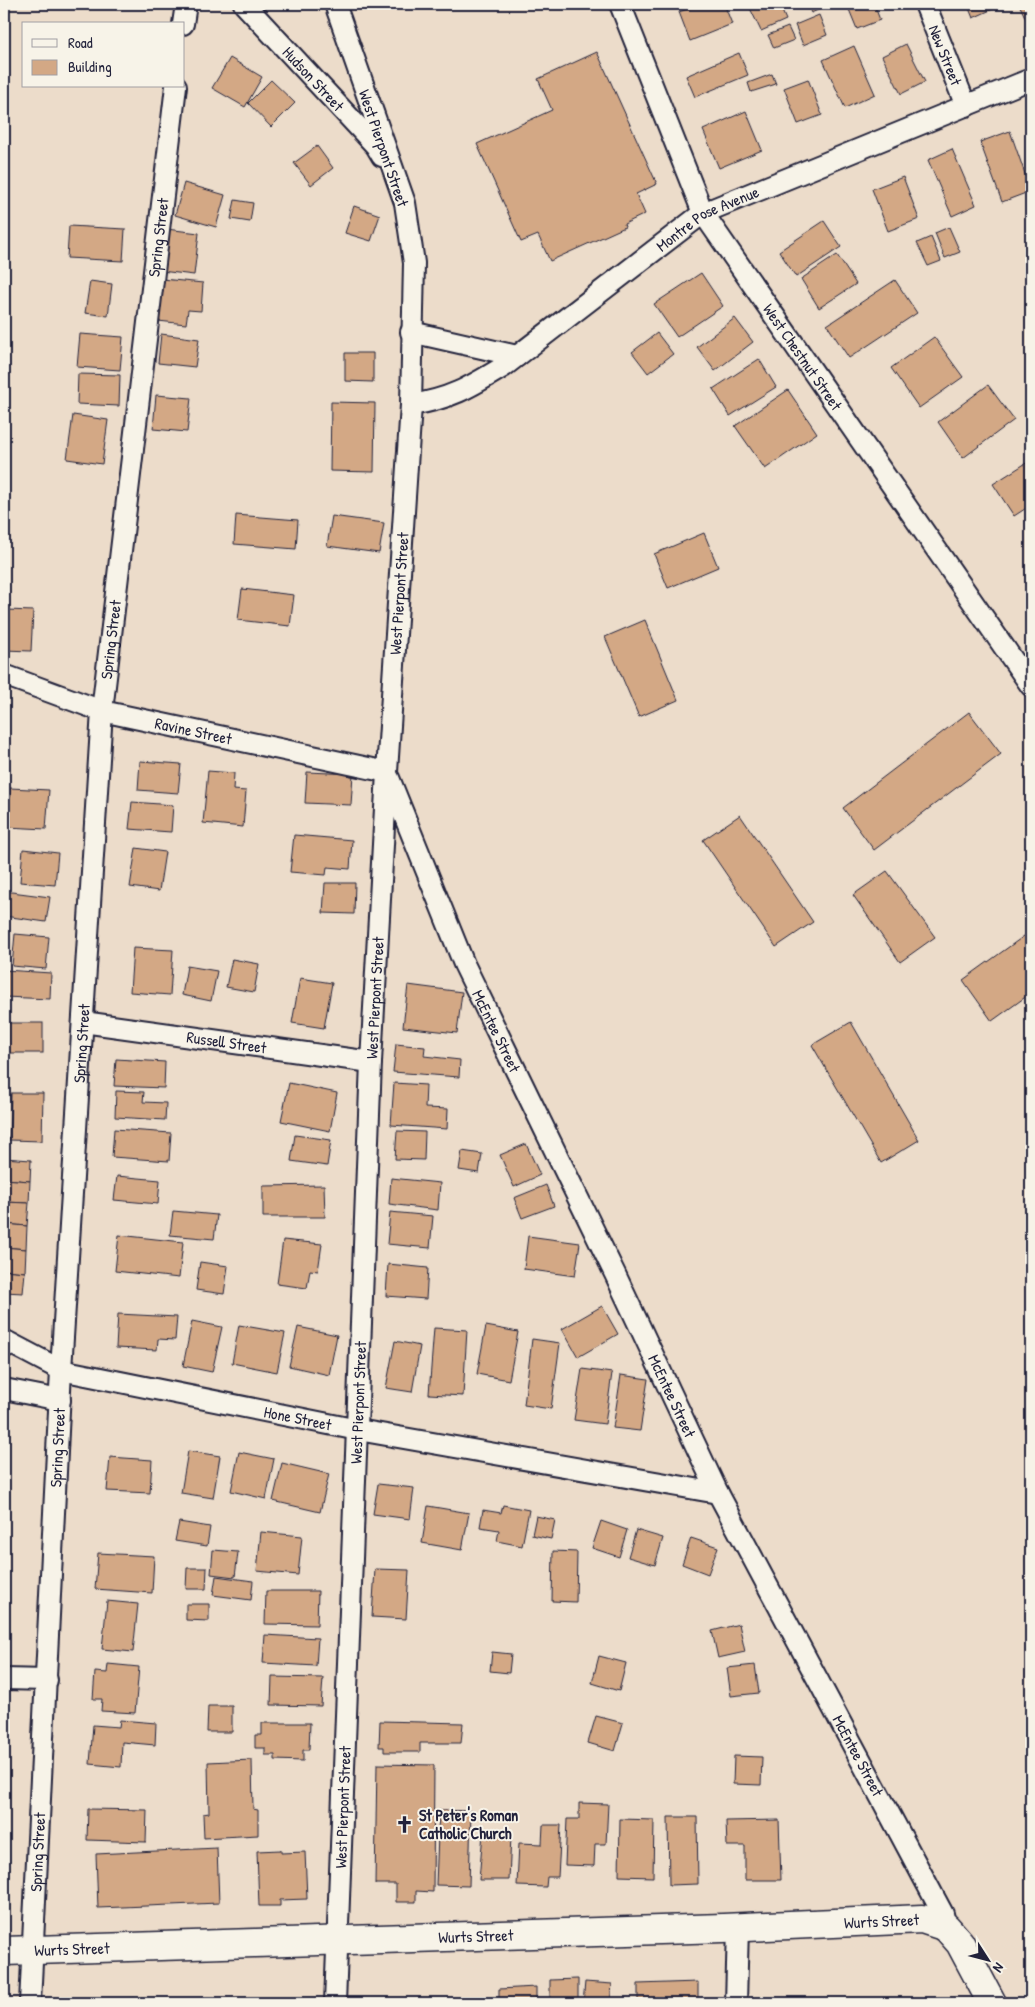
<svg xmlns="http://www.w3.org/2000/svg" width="1035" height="2007" viewBox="0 0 1035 2007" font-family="'Patrick Hand',sans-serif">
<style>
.building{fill:#d3a885;stroke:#22223b}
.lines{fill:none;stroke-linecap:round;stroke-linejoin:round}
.street-casing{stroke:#22223b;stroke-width:24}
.highway-casing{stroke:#22223b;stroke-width:31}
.street{stroke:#f7f3e8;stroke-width:20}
.highway{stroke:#f7f3e8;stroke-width:28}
.labels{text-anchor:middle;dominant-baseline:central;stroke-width:4;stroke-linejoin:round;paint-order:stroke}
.street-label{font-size:16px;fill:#22223b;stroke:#f7f3e8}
.poi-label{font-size:16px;font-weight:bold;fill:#22223b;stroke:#f7f3e8;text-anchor:start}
</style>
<rect width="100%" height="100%" fill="#ecdcca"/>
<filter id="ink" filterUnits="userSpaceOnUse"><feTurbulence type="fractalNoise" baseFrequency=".02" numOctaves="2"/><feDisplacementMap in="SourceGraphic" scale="10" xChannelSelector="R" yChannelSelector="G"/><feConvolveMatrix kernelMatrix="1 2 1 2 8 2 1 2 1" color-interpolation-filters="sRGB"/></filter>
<g filter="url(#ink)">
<!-- building -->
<g class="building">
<path d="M 701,4 L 724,4 L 732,24 L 690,41 L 679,12 Z"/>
<path d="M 748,4 L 779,4 L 786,20 L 761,31 Z"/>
<path d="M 807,4 L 832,4 L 811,13 Z"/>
<path d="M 856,4 L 874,4 L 880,20 L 857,29 L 848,7 Z"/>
<path d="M 972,4 L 993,4 L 995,8 L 973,18 L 968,6 Z"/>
<path d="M 1019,4 L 1031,4 L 1031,30 Z"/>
<path d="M 819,15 L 827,35 L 803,45 L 795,25 Z"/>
<path d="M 788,27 L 794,40 L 774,48 L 768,35 Z"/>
<path d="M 906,44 L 925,82 L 901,94 L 882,56 Z"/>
<path d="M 854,46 L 875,94 L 845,108 L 823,60 Z"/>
<path d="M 597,52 L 657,184 L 636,194 L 645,214 L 624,224 L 625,227 L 550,261 L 538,235 L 521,242 L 477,144 L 552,110 L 538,79 Z"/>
<path d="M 739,53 L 748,75 L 695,97 L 686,76 Z"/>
<path d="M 230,58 L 262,77 L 245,107 L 212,88 Z"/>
<path d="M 772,74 L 776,84 L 751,92 L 748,83 Z"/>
<path d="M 808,79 L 822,115 L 798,124 L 784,88 Z"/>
<path d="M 271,80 L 295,103 L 271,127 L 248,103 Z"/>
<path d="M 746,111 L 762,150 L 719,168 L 703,130 Z"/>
<path d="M 1010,131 L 1031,191 L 1002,202 L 980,142 Z"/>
<path d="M 317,146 L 333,168 L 311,185 L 294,163 Z"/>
<path d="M 952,149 L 976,205 L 952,216 L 928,160 Z"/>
<path d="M 903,177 L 919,219 L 888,231 L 872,189 Z"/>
<path d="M 184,183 L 225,195 L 216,227 L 175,215 Z"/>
<path d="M 235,200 L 253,203 L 250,222 L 231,219 Z"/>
<path d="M 354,206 L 380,215 L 371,241 L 345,233 Z"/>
<path d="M 824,221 L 841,247 L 796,277 L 779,251 Z"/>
<path d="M 69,226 L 125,229 L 123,261 L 67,258 Z"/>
<path d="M 949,227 L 960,252 L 945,258 L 935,233 Z"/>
<path d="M 166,229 L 199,233 L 194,275 L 161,271 Z"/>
<path d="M 931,237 L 941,261 L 928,266 L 917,243 Z"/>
<path d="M 837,255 L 856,284 L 819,308 L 801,279 Z"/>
<path d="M 701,273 L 723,306 L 677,337 L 654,304 Z"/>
<path d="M 162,279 L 203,283 L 201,311 L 188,310 L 186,324 L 158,321 Z"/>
<path d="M 895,280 L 917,313 L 849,358 L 827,325 Z"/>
<path d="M 90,281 L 112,284 L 108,316 L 85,313 Z"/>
<path d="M 735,318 L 753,342 L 715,371 L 697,347 Z"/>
<path d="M 657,333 L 673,354 L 648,373 L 632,352 Z"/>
<path d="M 80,334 L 123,337 L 120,370 L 77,367 Z"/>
<path d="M 161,334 L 199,339 L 195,367 L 158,363 Z"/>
<path d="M 934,337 L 963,377 L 919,408 L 891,368 Z"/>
<path d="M 345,353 L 373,353 L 373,382 L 345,381 Z"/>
<path d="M 759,359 L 776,387 L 730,416 L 713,389 Z"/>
<path d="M 78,374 L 120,375 L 119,406 L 77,404 Z"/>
<path d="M 988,385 L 1014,420 L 963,458 L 938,422 Z"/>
<path d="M 788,390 L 817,433 L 765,469 L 735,426 Z"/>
<path d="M 156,395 L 191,398 L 187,432 L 153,429 Z"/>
<path d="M 331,402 L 375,403 L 374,472 L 330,471 Z"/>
<path d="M 73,415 L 108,420 L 102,464 L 67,459 Z"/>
<path d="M 1031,460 L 1031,505 L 1014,516 L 993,484 Z"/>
<path d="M 236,515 L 298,520 L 296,549 L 234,544 Z"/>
<path d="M 332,516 L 384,523 L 379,553 L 327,546 Z"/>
<path d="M 704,533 L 718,567 L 668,588 L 654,554 Z"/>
<path d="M 242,589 L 294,595 L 290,626 L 238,620 Z"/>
<path d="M 7,610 L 33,611 L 31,651 L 4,650 Z"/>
<path d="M 645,620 L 678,700 L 639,717 L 605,637 Z"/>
<path d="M 969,712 L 1001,754 L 874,850 L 843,808 Z"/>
<path d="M 140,761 L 181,764 L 178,793 L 138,790 Z"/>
<path d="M 208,771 L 234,773 L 233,790 L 246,791 L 243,827 L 203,823 Z"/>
<path d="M 307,772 L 353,774 L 351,805 L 305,803 Z"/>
<path d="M 10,788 L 49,790 L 46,829 L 7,827 Z"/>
<path d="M 132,802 L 173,805 L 171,832 L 129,829 Z"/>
<path d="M 740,815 L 813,922 L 776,947 L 703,840 Z"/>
<path d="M 294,835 L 352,840 L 350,869 L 327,867 L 326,875 L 290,872 Z"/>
<path d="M 136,848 L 165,852 L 159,891 L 130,887 Z"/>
<path d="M 23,849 L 58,853 L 55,885 L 20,882 Z"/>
<path d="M 887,871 L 935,937 L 900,962 L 853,895 Z"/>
<path d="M 325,883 L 355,883 L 354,914 L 323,913 Z"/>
<path d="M 4,891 L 50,897 L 46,922 L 4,916 Z"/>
<path d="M 1031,931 L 1031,993 L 992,1021 L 963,980 Z"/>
<path d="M 15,934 L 49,937 L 46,969 L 12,966 Z"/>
<path d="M 133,948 L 173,950 L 170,995 L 130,992 Z"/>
<path d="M 232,959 L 259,964 L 254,992 L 226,987 Z"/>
<path d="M 187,966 L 217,971 L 211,1001 L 182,995 Z"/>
<path d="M 4,970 L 51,973 L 50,999 L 4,997 Z"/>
<path d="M 300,978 L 332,983 L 324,1028 L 292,1023 Z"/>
<path d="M 408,985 L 462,992 L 457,1033 L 403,1027 Z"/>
<path d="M 851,1022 L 919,1140 L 881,1163 L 812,1045 Z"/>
<rect x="4" y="1023" width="39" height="30"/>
<path d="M 396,1044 L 425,1047 L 424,1056 L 460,1060 L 459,1077 L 393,1072 Z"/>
<path d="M 116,1059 L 165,1062 L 164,1088 L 114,1086 Z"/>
<path d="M 289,1083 L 337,1093 L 330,1131 L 281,1121 Z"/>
<path d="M 394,1083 L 426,1085 L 425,1108 L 448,1109 L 447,1129 L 391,1125 Z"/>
<path d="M 116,1091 L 144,1092 L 143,1102 L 166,1103 L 165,1120 L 115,1117 Z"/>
<path d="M 11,1093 L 43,1093 L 42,1141 L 9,1140 Z"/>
<path d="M 114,1129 L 171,1133 L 169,1161 L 112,1157 Z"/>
<path d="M 397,1131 L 425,1132 L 424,1160 L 395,1159 Z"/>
<path d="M 295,1135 L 331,1140 L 327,1166 L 291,1161 Z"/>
<path d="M 526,1144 L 540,1175 L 514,1187 L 500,1155 Z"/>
<path d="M 462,1151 L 482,1154 L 479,1173 L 459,1170 Z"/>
<path d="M 4,1158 L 31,1160 L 30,1181 L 4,1179 Z"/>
<path d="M 117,1176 L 160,1180 L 158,1204 L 114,1200 Z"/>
<path d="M 391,1178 L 440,1183 L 438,1210 L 389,1204 Z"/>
<path d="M 4,1179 L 30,1181 L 29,1203 L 4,1202 Z"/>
<path d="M 324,1185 L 325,1217 L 263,1217 L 263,1186 Z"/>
<path d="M 546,1185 L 554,1206 L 522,1218 L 514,1198 Z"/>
<path d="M 4,1202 L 29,1203 L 27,1226 L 4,1224 Z"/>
<path d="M 173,1211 L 217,1215 L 214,1239 L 170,1235 Z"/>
<path d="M 390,1212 L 433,1216 L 430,1248 L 387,1244 Z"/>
<path d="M 4,1224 L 27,1226 L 26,1249 L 4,1247 Z"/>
<path d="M 119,1235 L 183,1242 L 179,1278 L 115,1271 Z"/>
<path d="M 528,1236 L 580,1243 L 575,1276 L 524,1269 Z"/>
<path d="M 283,1240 L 322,1244 L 318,1271 L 310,1270 L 307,1288 L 277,1284 Z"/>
<path d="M 4,1247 L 26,1249 L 25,1272 L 4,1270 Z"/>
<path d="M 200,1262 L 228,1266 L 224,1294 L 196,1290 Z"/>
<path d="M 388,1264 L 428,1268 L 426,1299 L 386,1296 Z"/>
<path d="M 4,1270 L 25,1272 L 23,1293 L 4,1292 Z"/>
<path d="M 602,1306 L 618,1334 L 578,1357 L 562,1329 Z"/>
<path d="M 118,1314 L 177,1317 L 175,1340 L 158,1339 L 157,1350 L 116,1348 Z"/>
<path d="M 192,1321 L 222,1327 L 212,1372 L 183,1366 Z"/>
<path d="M 239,1325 L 285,1333 L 277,1372 L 232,1363 Z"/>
<path d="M 486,1326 L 518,1332 L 509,1380 L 477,1374 Z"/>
<path d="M 298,1327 L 337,1335 L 329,1375 L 289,1366 Z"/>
<path d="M 434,1328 L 467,1330 L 463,1396 L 429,1394 Z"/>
<path d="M 532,1339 L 560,1343 L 551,1409 L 524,1405 Z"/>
<path d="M 395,1341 L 420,1346 L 412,1392 L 386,1388 Z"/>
<path d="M 582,1369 L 612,1373 L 605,1424 L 574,1420 Z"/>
<path d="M 621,1375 L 648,1379 L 640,1431 L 613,1428 Z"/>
<path d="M 188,1451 L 220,1456 L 213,1498 L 181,1493 Z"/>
<path d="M 239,1452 L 274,1459 L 266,1499 L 231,1491 Z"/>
<path d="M 110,1457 L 152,1460 L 150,1493 L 107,1491 Z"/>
<path d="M 282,1463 L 329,1474 L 320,1512 L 273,1501 Z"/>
<path d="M 378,1484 L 414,1488 L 410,1519 L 373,1514 Z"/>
<path d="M 503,1505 L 529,1510 L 522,1546 L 497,1541 L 499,1530 L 480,1527 L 483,1510 L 501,1513 Z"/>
<path d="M 428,1506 L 469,1513 L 462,1550 L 422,1543 Z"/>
<path d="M 536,1516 L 555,1520 L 551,1539 L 532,1535 Z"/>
<path d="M 601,1521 L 627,1530 L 619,1557 L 592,1548 Z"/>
<path d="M 179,1522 L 210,1527 L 207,1546 L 175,1541 Z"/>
<path d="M 636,1530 L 663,1538 L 655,1565 L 628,1557 Z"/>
<path d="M 261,1532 L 302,1536 L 298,1575 L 257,1571 Z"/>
<path d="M 691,1538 L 718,1547 L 708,1574 L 682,1564 Z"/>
<path d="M 213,1550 L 238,1552 L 235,1577 L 211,1574 Z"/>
<path d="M 553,1551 L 577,1552 L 576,1602 L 552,1601 Z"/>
<path d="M 98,1553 L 154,1556 L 152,1593 L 95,1589 Z"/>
<path d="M 187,1568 L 207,1568 L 206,1589 L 186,1589 Z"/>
<path d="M 375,1569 L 409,1570 L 406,1619 L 372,1617 Z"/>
<path d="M 216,1576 L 253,1581 L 251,1600 L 213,1595 Z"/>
<path d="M 266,1591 L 318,1591 L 317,1625 L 265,1624 Z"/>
<path d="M 107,1601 L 138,1604 L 133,1652 L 102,1649 Z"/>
<path d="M 186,1604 L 209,1604 L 209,1621 L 186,1620 Z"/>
<path d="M 739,1624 L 745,1652 L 718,1658 L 712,1631 Z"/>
<path d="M 265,1635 L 318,1638 L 316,1666 L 263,1663 Z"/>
<path d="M 492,1652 L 511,1654 L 509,1673 L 490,1671 Z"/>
<path d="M 599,1656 L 626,1663 L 619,1691 L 592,1683 Z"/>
<path d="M 108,1664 L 139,1667 L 135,1713 L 101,1711 L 102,1699 L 93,1699 L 95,1672 L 107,1673 Z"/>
<path d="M 755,1665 L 759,1693 L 731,1696 L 727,1668 Z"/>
<path d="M 272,1677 L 323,1678 L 321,1706 L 271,1705 Z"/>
<path d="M 208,1706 L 232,1706 L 232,1732 L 207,1732 Z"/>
<path d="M 596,1716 L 623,1723 L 615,1751 L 588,1743 Z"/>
<path d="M 120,1720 L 156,1723 L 155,1745 L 122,1742 L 121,1767 L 90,1764 L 93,1725 L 119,1727 Z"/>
<path d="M 380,1721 L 463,1723 L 461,1743 L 420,1743 L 420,1752 L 384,1752 L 384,1747 L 379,1747 Z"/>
<path d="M 262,1723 L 310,1723 L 309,1750 L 303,1750 L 303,1761 L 275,1760 L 275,1755 L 265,1755 L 265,1748 L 255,1748 L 255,1735 L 262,1735 Z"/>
<path d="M 734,1756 L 762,1757 L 761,1785 L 733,1784 Z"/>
<path d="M 252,1760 L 253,1809 L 258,1810 L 258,1835 L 204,1838 L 203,1814 L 209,1813 L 208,1762 Z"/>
<path d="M 377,1764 L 434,1765 L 433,1892 L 416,1891 L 416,1902 L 396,1902 L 396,1884 L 375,1884 Z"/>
<path d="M 579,1803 L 608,1804 L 606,1844 L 595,1844 L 594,1866 L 565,1865 L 567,1819 L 579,1819 Z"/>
<path d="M 88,1809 L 147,1810 L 146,1842 L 87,1840 Z"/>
<path d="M 439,1810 L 471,1811 L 469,1886 L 436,1885 Z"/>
<path d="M 668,1817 L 697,1817 L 698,1884 L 669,1885 Z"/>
<path d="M 620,1819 L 654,1820 L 653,1877 L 619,1876 Z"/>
<path d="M 779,1820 L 781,1880 L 745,1880 L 745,1846 L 727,1846 L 726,1821 Z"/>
<path d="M 543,1825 L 561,1825 L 558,1877 L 547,1877 L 546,1887 L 517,1886 L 519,1843 L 542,1844 Z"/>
<path d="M 483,1833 L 511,1835 L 509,1880 L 479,1880 Z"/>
<path d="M 217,1848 L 219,1903 L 98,1908 L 96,1854 Z"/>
<path d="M 281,1850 L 281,1853 L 305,1852 L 307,1899 L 280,1900 L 280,1906 L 259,1906 L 257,1851 Z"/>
<path d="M 578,1979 L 578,2003 L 550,2003 L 550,1980 Z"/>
<path d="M 585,1982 L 612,1984 L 610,2003 L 583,2003 Z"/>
<path d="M 698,1982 L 698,2003 L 638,2003 L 638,1984 Z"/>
<path d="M 536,1987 L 536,2003 L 499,2003 L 499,1989 Z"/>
<path d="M 134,1998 L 134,2003 L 84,2003 L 84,2002 Z"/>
</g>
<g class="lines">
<defs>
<g id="street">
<path id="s1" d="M 244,4 L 376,146 L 382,156"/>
<path id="s2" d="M 620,4 L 703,213 L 1031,686"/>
<path id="s3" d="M 925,4 L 966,106"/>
<path d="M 183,24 L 186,4"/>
<path d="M 411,332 L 517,356"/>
<path id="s4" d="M 411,405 C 451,399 470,387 503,367 L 703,213 L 1031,79"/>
<path id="s5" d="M 4,675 L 102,711 L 387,772"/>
<path id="s6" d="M 389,778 L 464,964 L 615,1274 L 718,1493 L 943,1914 L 946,1927"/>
<path id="s7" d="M 83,1022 L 371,1062"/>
<path id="s8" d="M 4,1340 L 61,1370 L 358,1430 L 718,1493"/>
<path d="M 4,1389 L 60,1400"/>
<path d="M 4,1679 L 47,1680"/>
<path id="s9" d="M 30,2003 L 61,1370 L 102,711 L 176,86"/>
<path id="s10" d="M 335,2003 L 371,1062 L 387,772 L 411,405 L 414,263 L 405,203 L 335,4"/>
<path d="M 736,2003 L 738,1927"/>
</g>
<g id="highway">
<path id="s11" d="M 4,1951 L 723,1928 L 922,1919 L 946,1927 L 960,1943 L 992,2003"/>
</g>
</defs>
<!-- street casing -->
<use href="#street" class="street-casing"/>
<!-- highway casing -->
<use href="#highway" class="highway-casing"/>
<!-- street -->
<use href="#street" class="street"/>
<!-- highway -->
<use href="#highway" class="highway"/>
</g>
</g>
<!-- icons -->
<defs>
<symbol id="church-bare" viewBox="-9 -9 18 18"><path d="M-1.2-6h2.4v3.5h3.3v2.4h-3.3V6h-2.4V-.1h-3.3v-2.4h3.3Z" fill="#22223b" stroke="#f7f3e8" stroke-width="2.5" paint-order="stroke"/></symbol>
</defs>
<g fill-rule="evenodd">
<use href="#church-bare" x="392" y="1812" width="25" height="25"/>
</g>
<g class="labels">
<!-- street labels -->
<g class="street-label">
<text stroke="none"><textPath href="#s3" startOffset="55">New Street</textPath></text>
<text stroke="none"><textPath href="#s1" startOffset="102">Hudson Street</textPath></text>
<text transform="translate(384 148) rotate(71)">West Pierpont Street</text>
<text stroke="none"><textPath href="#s4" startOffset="354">Montre Pose Avenue</textPath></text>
<text stroke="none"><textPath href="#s9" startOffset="1771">Spring Street</textPath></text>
<text stroke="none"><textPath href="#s2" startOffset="400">West Chestnut Street</textPath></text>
<text stroke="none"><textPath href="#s10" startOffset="1411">West Pierpont Street</textPath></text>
<text stroke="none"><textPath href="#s9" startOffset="1366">Spring Street</textPath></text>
<text stroke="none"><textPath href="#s5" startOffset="198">Ravine Street</textPath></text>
<text stroke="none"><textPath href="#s10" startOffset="1006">West Pierpont Street</textPath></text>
<text stroke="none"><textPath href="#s6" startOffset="275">McEntee Street</textPath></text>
<text stroke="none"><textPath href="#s7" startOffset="145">Russell Street</textPath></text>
<text stroke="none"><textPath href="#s9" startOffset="961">Spring Street</textPath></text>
<text stroke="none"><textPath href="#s6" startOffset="680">McEntee Street</textPath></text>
<text stroke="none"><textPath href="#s10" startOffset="601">West Pierpont Street</textPath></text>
<text stroke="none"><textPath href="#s8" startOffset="306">Hone Street</textPath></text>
<text stroke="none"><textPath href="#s9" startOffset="556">Spring Street</textPath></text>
<text stroke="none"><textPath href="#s6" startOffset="1085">McEntee Street</textPath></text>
<text stroke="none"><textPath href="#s10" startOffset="196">West Pierpont Street</textPath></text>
<text stroke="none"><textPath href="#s9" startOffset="151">Spring Street</textPath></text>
<text stroke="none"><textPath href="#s11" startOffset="878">Wurts Street</textPath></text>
<text stroke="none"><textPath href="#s11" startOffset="472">Wurts Street</textPath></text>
<text stroke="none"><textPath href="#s11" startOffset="68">Wurts Street</textPath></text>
</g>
<!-- poi labels -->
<g class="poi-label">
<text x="419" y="1815">St Peter's Roman<tspan x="419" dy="18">Catholic Church</tspan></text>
</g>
</g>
<!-- margin -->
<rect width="1035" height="2007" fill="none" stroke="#f7f3e8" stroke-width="20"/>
<rect x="10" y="10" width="1015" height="1987" fill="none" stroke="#22223b" stroke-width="2" filter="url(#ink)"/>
<!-- legend -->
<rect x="22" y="22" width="162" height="65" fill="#f7f3e8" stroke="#a29fa3"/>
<rect x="32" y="39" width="25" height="8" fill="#f7f3e8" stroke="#a29fa3"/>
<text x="68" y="48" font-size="15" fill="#22223b">Road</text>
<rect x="32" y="60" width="25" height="15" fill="#d3a885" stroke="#a29fa3"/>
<text x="68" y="72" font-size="15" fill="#22223b">Building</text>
<!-- north arrow -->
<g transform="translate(988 1960) rotate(126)" stroke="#f7f3e8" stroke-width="4" paint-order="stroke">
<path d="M0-4L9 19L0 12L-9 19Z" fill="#22223b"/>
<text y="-8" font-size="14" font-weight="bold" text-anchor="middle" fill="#22223b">N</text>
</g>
</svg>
